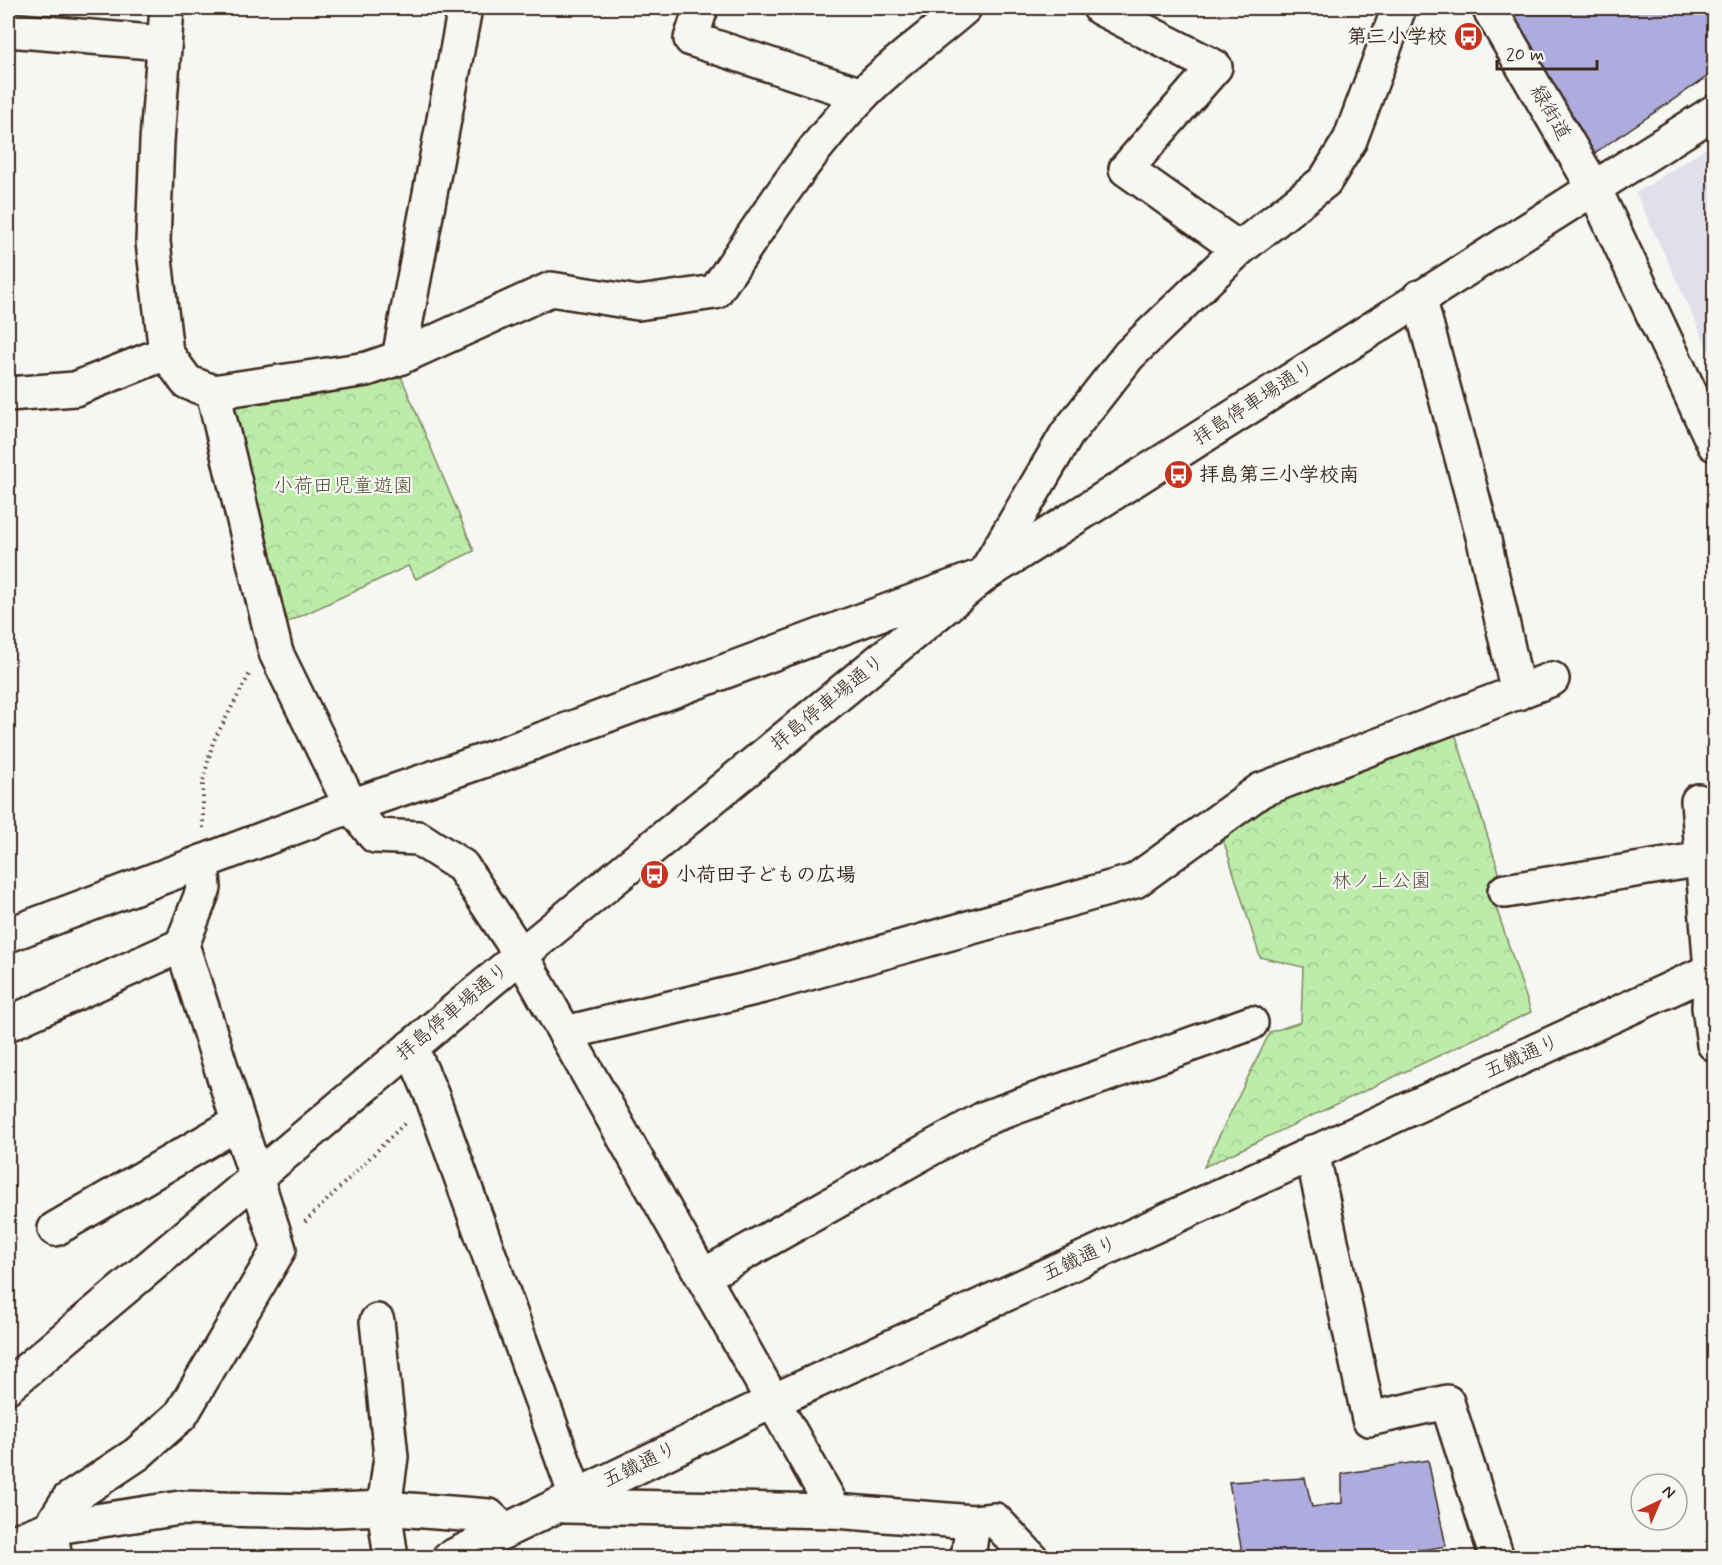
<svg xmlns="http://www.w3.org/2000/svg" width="1722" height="1565" viewBox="0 0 1722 1565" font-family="Mynerve,'Klee One',sans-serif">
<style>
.built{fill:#e0e0ec}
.park{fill:url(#park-crowns);stroke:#7c8a64;stroke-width:1.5}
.building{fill:#aeacde;stroke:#3b2a1e;stroke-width:1.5}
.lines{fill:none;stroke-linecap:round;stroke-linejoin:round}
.minor-casing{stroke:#3b2a1e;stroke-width:38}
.path{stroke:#3b2a1e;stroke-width:4;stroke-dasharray:1.5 4.5;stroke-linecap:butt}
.minor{stroke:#f6f6f2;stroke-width:33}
.labels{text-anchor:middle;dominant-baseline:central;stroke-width:4.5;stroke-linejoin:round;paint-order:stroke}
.poi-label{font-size:20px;font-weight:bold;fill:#3b2a1e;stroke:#f6f6f2;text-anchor:start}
.street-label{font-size:20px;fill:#3b2a1e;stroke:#f6f6f2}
.park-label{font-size:20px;fill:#55513a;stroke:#f6f6f2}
</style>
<defs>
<pattern id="park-crowns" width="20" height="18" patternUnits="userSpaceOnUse" patternTransform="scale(1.5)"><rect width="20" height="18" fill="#bdeba9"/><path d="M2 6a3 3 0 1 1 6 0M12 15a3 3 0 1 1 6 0" fill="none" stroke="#a3ca91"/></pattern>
</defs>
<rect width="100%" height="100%" fill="#f6f6f2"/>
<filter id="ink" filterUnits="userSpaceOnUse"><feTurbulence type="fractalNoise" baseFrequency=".0167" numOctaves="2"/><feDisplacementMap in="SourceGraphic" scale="12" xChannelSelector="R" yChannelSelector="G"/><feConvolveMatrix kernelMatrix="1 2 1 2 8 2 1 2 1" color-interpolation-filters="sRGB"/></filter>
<g filter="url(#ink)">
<!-- built -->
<path class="built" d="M 1714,143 L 1714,362 L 1636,193 Z"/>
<!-- park -->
<g class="park">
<path d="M 398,369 L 474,551 L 416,579 L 408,566 L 284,624 L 222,413 L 241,397 Z"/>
<path d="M 1454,730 L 1505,891 L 1494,901 L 1531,1012 L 1204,1167 L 1270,1032 L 1301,1022 L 1303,967 L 1260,957 L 1224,842 L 1192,850 L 1265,799 Z"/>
</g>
<!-- building -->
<g class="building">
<path d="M 1506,8 L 1714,8 L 1714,72 L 1593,154 Z"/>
<path d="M 1428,1460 L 1446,1546 L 1375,1558 L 1243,1558 L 1229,1482 L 1305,1478 L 1312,1507 L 1342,1503 L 1342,1474 Z"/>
</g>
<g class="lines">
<defs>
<g id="minor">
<path d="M 167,8 L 157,141 L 153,242 L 166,353 L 187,382 L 213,392 L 367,369 L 399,358 L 551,289 L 638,303 L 715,292 C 762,224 805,153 863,94 C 894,62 931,37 964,8"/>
<path d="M 701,8 L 691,39 L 862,95"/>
<path d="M 1100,8 L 1215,67 L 1126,169 L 1239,249"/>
<path d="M 1489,8 L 1594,188 L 1714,444"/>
<path d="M 8,30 L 163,43"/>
<path d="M 1419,297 L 1484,540 L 1518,693"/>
<path d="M 399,358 L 465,8"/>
<path d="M 213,392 L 276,653 L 351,806 L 375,836 L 418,838 L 462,866 L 521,955 L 835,1511"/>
<path d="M 8,394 L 75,389 L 166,353"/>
<path d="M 1698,801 L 1711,971 L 1709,1007 L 1714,1044"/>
<path d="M 1505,891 L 1703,859"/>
<path d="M 8,935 L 351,806 L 500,755 L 984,575 L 1067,434 L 1129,355 L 1239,249 L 1325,181 L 1350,140 L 1399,8"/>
<path d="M 8,1024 L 182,945"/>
<path d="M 565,1033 L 763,986 L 1135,881 L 1261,790 L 1552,679"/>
<path d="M 411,1047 L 432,1096 L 576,1496"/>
<path d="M 1312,1152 L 1369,1419 L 1447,1402 L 1497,1558"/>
<path d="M 55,1229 L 238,1123"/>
<path d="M 703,1276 L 985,1118 L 1251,1023"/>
<path d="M 377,1321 L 391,1457 L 384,1508 L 391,1558"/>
<path d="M 8,1386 L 521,955 L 984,575 L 1714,112"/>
<path d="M 564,1506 L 835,1511 L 973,1522 L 995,1520 L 1031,1558"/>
<path d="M 8,1544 L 50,1528 L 180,1508 L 311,1511 L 384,1508 L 489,1516 L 505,1531"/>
<path d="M 55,1558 L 50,1528 L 68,1500 L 137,1454 L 181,1415 L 279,1249 L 182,945 L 204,888 L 202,862"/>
<path d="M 449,1558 L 773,1401 L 1714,969"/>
<path d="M 968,1558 L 973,1522"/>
</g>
</defs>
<!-- minor casing -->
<use href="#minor" class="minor-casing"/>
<!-- path -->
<g class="path">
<path d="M 203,828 L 203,781 L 213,742 L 249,675"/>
<path d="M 305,1222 L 406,1122"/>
</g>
<!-- minor -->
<use href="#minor" class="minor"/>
</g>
</g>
<!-- icons -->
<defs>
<symbol id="bus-disc" viewBox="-11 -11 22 22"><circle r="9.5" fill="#c8321e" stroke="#f6f6f2"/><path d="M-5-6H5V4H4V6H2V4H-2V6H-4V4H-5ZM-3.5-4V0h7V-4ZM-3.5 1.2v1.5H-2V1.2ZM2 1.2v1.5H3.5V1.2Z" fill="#fff"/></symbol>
</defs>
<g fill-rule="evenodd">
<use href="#bus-disc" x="1452" y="20" width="33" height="33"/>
<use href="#bus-disc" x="1162" y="458" width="33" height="33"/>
<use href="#bus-disc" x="638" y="858" width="33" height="33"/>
</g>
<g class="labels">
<!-- poi labels -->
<g class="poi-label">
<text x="1447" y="37" text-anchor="end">第三小学校</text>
<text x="1199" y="475">拝島第三小学校南</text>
<text x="676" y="875">小荷田子どもの広場</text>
</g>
<!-- street labels -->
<g class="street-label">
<text transform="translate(1550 113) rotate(60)">緑街道</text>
<text transform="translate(1254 403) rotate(-33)">拝島停車場通り</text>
<text transform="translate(828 703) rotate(-39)">拝島停車場通り</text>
<text transform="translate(453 1012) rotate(-40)">拝島停車場通り</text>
<text transform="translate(1522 1057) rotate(-24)">五鐵通り</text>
<text transform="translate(1080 1259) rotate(-25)">五鐵通り</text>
<text transform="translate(640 1465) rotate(-26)">五鐵通り</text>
</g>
<!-- park labels -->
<g class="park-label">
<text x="343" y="486">小荷田児童遊園</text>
<text x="1381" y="881">林ノ上公園</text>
</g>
</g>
<!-- margin -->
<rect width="1722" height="1565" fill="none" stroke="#f6f6f2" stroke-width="30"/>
<rect x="15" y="15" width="1692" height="1535" fill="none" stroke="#3b2a1e" stroke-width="2" filter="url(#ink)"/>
<!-- north arrow -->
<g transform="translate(1659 1502) rotate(44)"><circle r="28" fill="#f6f6f2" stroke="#aba49d" stroke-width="1.5"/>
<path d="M0-4.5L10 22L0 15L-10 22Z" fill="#c8321e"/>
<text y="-9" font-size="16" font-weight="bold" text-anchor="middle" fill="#3b2a1e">N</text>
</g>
<!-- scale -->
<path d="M1497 60v9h100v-9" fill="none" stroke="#3b2a1e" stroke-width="3"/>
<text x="1506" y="60" font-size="18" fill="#3b2a1e" stroke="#f6f6f2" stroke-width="4.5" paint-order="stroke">20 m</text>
</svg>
